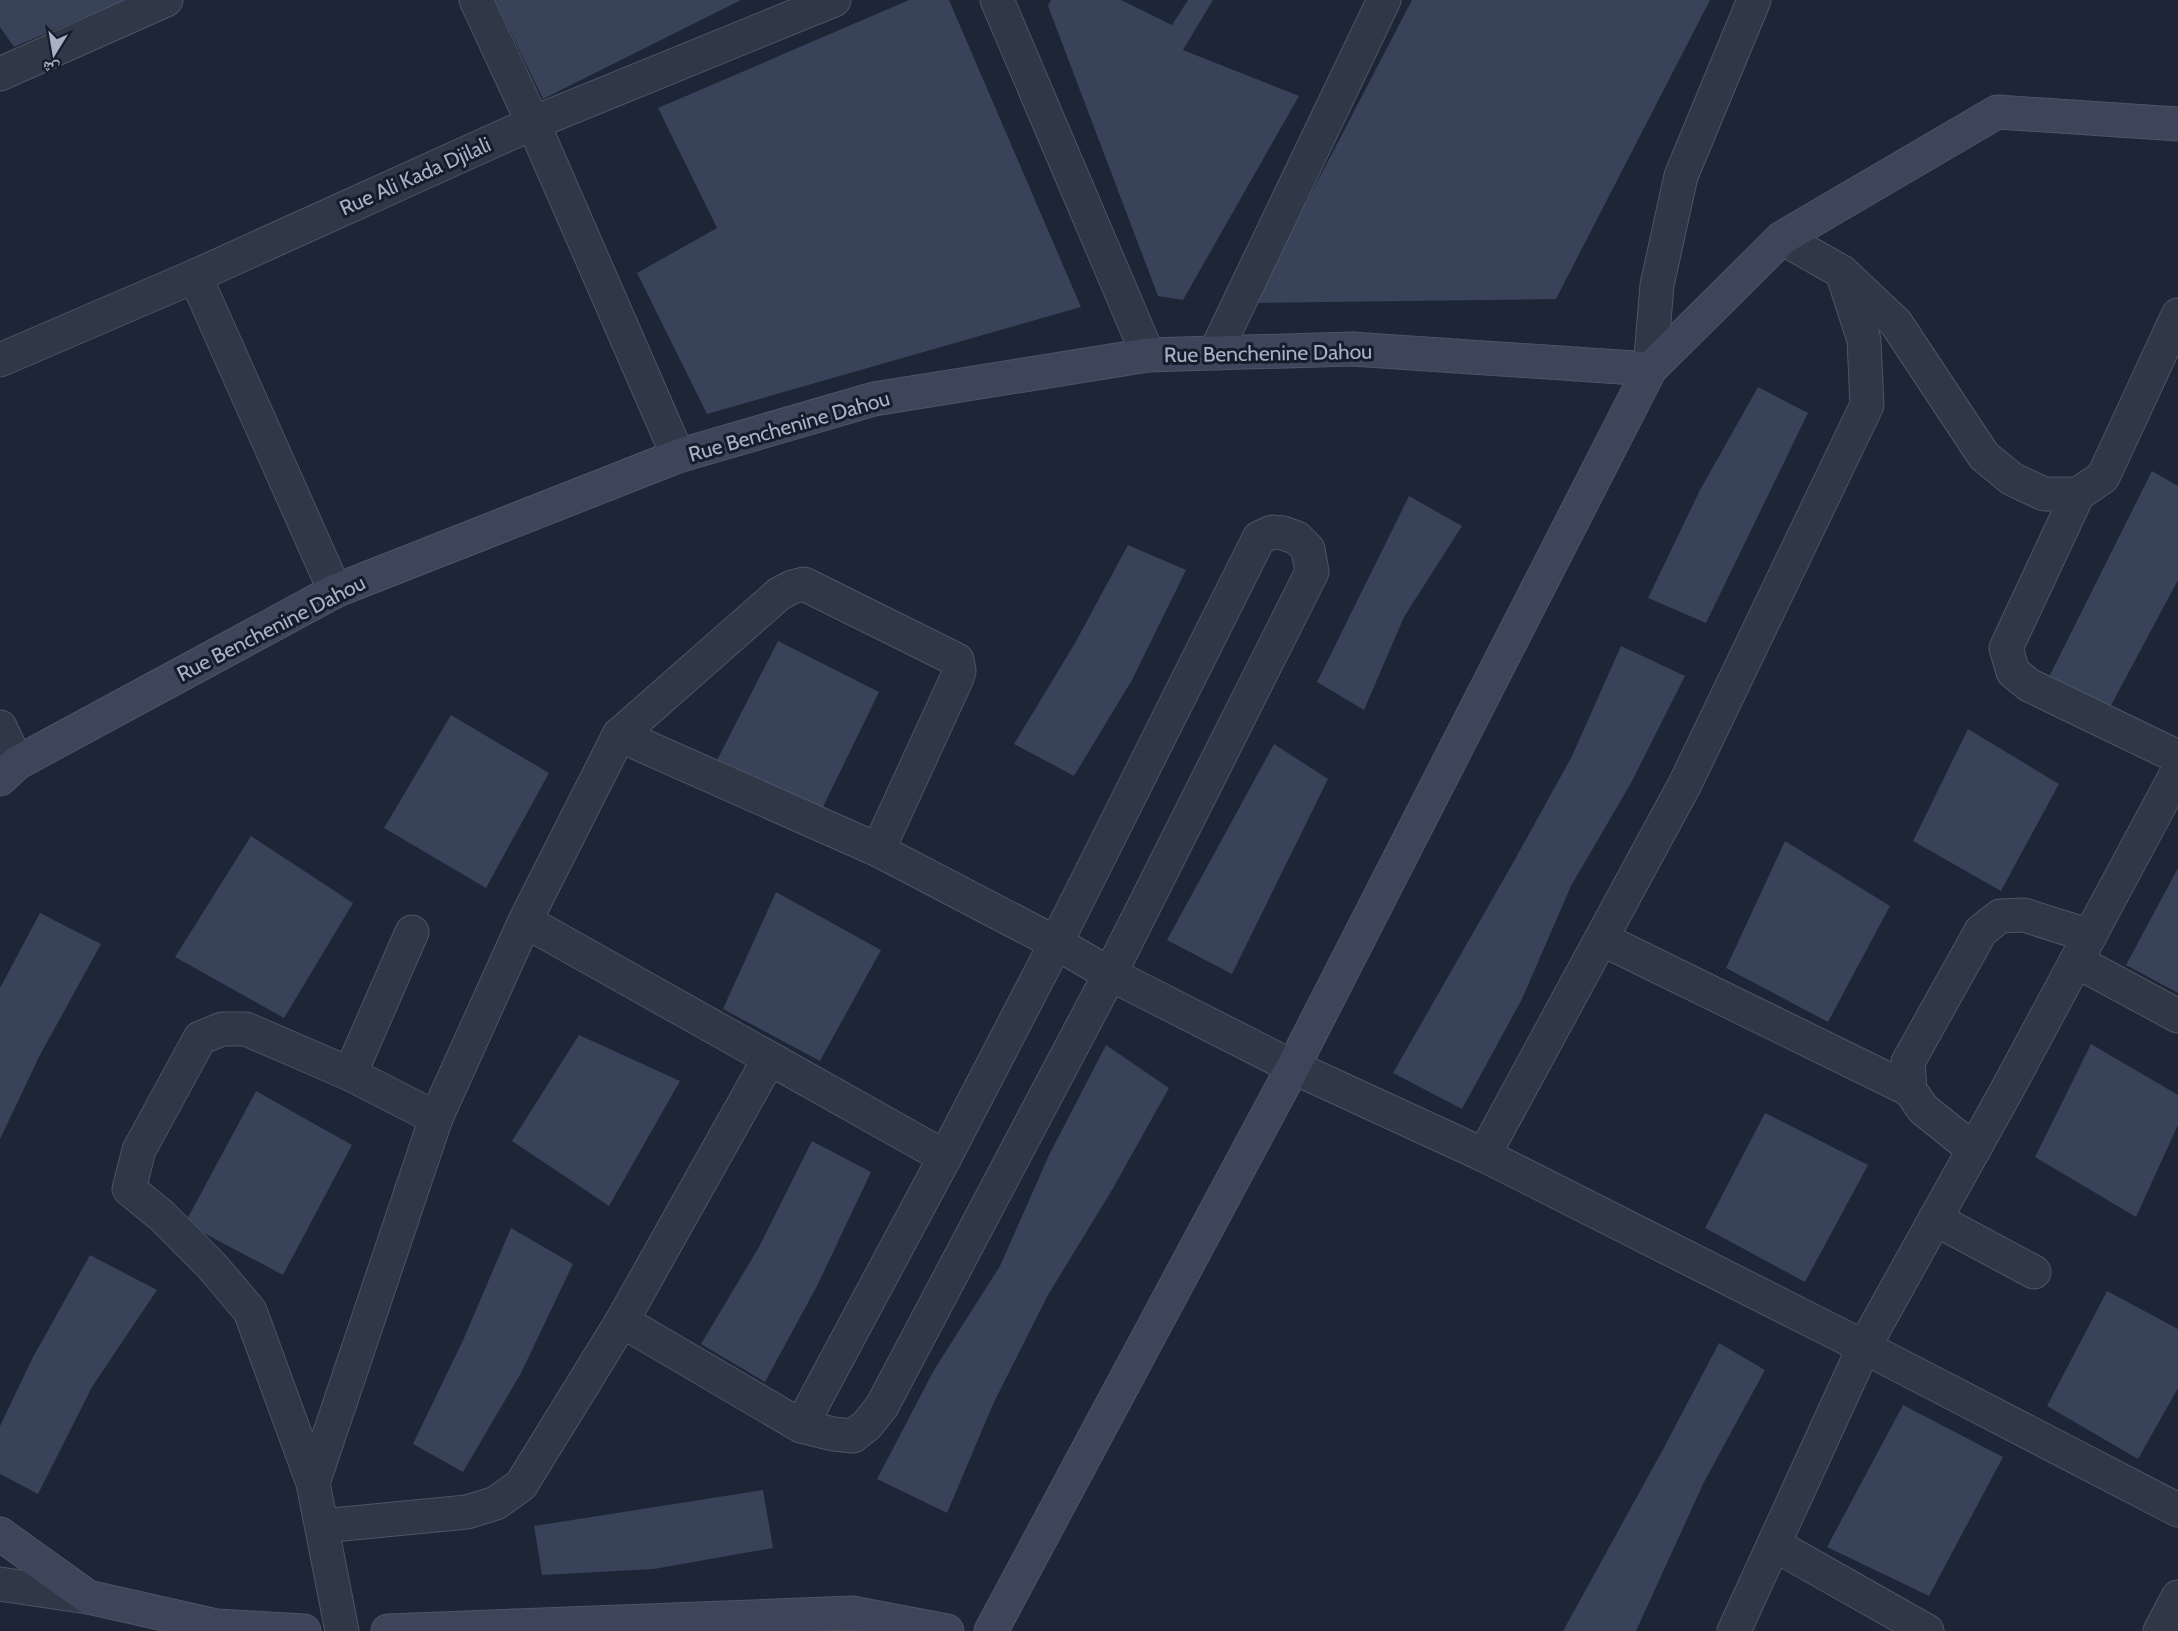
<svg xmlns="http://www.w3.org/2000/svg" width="2178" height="1631" viewBox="0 0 2178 1631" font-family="Cabin,'Noto Naskh Arabic',sans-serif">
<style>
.building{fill:#384258}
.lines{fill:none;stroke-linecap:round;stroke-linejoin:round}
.street-casing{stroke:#4d5465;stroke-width:35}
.secondary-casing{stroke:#4d5465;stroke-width:35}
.street{stroke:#303747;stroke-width:33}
.secondary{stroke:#3e455a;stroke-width:33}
.labels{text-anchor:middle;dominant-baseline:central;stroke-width:6;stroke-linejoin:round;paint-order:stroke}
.street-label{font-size:21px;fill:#a9b1c5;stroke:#161c2b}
</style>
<rect width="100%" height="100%" fill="#1d2536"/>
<!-- building -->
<g class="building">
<path d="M 0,0 L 125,0 L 14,47 L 0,27 Z"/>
<path d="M 495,0 L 741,0 L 543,99 Z"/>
<path d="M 909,0 L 949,0 L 1081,307 L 707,414 L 637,273 L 717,228 L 658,108 Z"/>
<path d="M 1051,0 L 1121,0 L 1172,25 L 1188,0 L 1213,0 L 1183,50 L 1299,96 L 1183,300 L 1158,296 L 1048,6 Z"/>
<path d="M 1412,0 L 1710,0 L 1556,299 L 1254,303 Z"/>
<path d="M 1758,387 L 1808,413 L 1706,623 L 1648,598 L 1700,490 Z"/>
<path d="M 2152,471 L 2178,486 L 2178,580 L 2108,711 L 2047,681 Z"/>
<path d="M 1409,496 L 1462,526 L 1404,617 L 1364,710 L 1317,682 Z"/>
<path d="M 1128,545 L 1186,570 L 1132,680 L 1074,776 L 1014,744 L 1075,643 Z"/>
<path d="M 778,641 L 879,692 L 821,811 L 715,764 Z"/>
<path d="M 1621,646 L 1685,676 L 1631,783 L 1571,886 L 1522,999 L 1462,1109 L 1393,1073 L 1514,861 L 1572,756 Z"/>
<path d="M 451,715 L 549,773 L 486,888 L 384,828 Z"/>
<path d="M 1968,729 L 2059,784 L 2001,891 L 1913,841 Z"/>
<path d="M 1274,744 L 1328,779 L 1232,974 L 1167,940 Z"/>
<path d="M 251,836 L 353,903 L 284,1018 L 175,957 Z"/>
<path d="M 1785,841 L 1890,906 L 1828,1022 L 1726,968 Z"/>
<path d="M 2178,868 L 2178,993 L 2126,965 Z"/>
<path d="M 776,892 L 881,950 L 820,1061 L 723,1009 Z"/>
<path d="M 40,913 L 101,944 L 40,1055 L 0,1139 L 0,988 Z"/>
<path d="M 579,1035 L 680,1081 L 609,1206 L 512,1141 Z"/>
<path d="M 2091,1044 L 2178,1095 L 2178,1125 L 2136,1217 L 2035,1157 Z"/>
<path d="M 1106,1045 L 1169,1088 L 1112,1190 L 1048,1295 L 994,1402 L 947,1513 L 877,1479 L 934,1370 L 1000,1266 L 1049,1155 Z"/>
<path d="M 256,1091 L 352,1145 L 283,1275 L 185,1223 Z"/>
<path d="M 1765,1113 L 1868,1165 L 1805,1282 L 1705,1228 Z"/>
<path d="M 812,1141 L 871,1172 L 818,1284 L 765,1382 L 701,1344 L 759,1247 Z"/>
<path d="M 511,1228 L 573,1264 L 521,1373 L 463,1472 L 413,1444 L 464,1338 Z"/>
<path d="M 90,1255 L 157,1290 L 92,1387 L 38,1494 L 0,1474 L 0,1426 L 32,1359 Z"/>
<path d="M 2107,1291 L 2178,1329 L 2178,1388 L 2138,1459 L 2047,1406 Z"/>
<path d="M 1719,1343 L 1765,1370 L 1704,1482 L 1636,1631 L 1563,1631 L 1661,1453 Z"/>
<path d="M 1903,1405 L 2003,1457 L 1929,1596 L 1827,1547 Z"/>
<path d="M 763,1490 L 773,1548 L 654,1569 L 542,1575 L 534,1526 Z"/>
</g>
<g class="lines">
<defs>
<g id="street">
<path d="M 476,0 L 533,123 L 678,456"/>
<path d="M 997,0 L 1148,355"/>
<path d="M 0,74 L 166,0"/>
<path d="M 1782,238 L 1842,272 L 1896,323 L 1984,456 L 2012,479 L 2044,494 L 2078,494 L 2103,477 L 2178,315"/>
<path d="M 195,276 L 335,591"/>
<path d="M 1215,353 L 1384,0"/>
<path d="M 0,360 L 195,276 L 533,123 L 834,0"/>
<path d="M 1650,369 L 1657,285 L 1681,176 L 1754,0"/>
<path d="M 2078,494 L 2006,648 L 2013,672 L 2029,685 L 2178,757"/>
<path d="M 0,727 L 17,763"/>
<path d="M 619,735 L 878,850 L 1056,943 L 1110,974 L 1293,1067 L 1484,1155 L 1864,1347 L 2178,1510"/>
<path d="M 525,921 L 945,1157"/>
<path d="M 1602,939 L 1910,1090"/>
<path d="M 2076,961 L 2178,1016"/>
<path d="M 350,1074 L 412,932"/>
<path d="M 1974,1150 L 1923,1109 L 1910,1090 L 1908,1062 L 1981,931 L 2000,916 L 2024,915 L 2090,936"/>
<path d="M 1484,1155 L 1685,784 L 1867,405 L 1864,340 L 1842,272"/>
<path d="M 1935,1219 L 2034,1272"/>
<path d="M 622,1321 L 801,1426 L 833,1434 L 853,1436 L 867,1425 L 882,1406 L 1110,974 L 1312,572 L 1308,549 L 1297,538 L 1283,533 L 1272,532 L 1259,538 L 1056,943 L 945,1157 L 801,1426"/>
<path d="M 313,1483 L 250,1311 L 211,1265 L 162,1216 L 129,1189 L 139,1150 L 200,1038 L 222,1029 L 246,1029 L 350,1074 L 436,1118"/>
<path d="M 322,1526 L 467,1512 L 496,1503 L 521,1485 L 622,1321 L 769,1059"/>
<path d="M 1775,1545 L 1927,1631"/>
<path d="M 0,1584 L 88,1597"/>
<path d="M 342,1631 L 313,1483 L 436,1118 L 525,921 L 619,735 L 779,594 L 792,587 L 804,584 L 957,660 L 959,671 L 957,678 L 878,850"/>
<path d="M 1734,1631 L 1864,1347 L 2008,1088 L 2178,771"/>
<path d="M 2160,1631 L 2178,1597"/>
</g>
<g id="secondary">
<path d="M 0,779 L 17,763 L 335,591 L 678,456 L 874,399 L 1148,355 L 1352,349 L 1650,369"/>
<path d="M 0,1534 L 88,1597 L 217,1626 L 304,1631"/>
<path d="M 388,1631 L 852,1613 L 947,1631"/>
<path d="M 991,1631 L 1293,1067 L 1650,369 L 1782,238 L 1997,112 L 2178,124"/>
</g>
</defs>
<!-- street casing -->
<use href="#street" class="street-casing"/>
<!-- secondary casing -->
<use href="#secondary" class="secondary-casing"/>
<!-- street -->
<use href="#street" class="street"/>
<!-- secondary -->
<use href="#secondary" class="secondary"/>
</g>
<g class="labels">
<!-- street labels -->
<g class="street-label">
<text transform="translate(415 176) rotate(-24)">Rue Ali Kada Djilali</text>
<text transform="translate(1268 353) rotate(-1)">Rue Benchenine Dahou</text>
<text transform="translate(789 426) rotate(-16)">Rue Benchenine Dahou</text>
<text transform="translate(271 628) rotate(-27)">Rue Benchenine Dahou</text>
</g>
</g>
<!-- north arrow -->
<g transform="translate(54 54) rotate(191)" stroke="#161c2b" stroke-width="4.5" paint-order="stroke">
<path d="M0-4.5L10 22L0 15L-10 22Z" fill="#a9b1c5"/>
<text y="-9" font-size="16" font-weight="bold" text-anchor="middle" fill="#a9b1c5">ش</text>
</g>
</svg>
